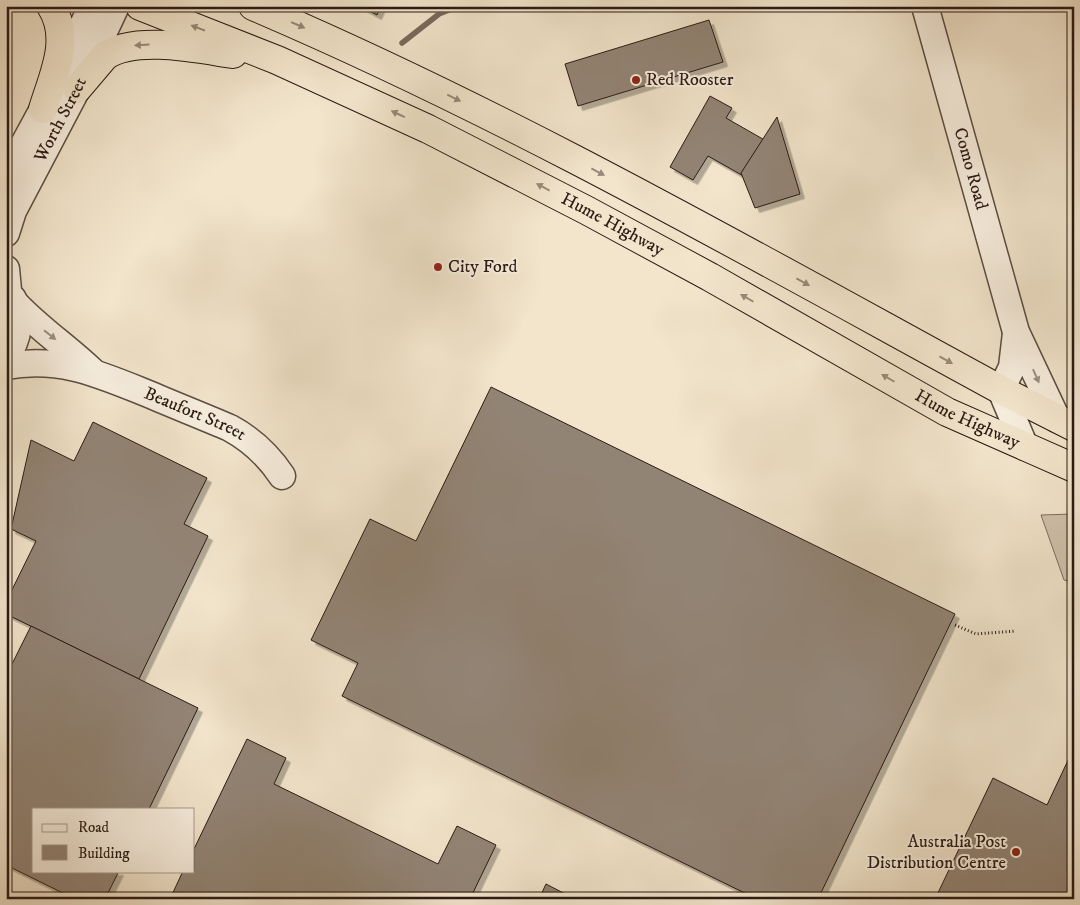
<svg xmlns="http://www.w3.org/2000/svg" width="1080" height="905" viewBox="0 0 1080 905" font-family="'IM FELL DW Pica',serif">
<style>
.green{fill:#d0c2ad;stroke:#7d6e60}
.lines{fill:none;stroke-linecap:round;stroke-linejoin:round}
.stream{stroke:#796a5d;stroke-width:5.5}
.building{fill:#928474;stroke:#2a1a14;filter:url(#shadow)}
.minor-casing{stroke:#5c4d42;stroke-width:29}
.highway-casing{stroke:#2a1a14;stroke-width:30}
.path{stroke:#2a1a14;stroke-width:3;stroke-dasharray:1 2.5;stroke-linecap:butt}
.minor{stroke:#f7eede;stroke-width:26}
.highway{stroke:#f2e5cc;stroke-width:28}
.oneway{fill:#988a79}
.oneway2{fill:#9b8f83}
.poi-dot{fill:#8f2418;stroke:#f7eede;stroke-width:2}
.labels{text-anchor:middle;dominant-baseline:central;stroke-width:4;stroke-linejoin:round;paint-order:stroke}
.poi-label{font-size:18px;fill:#2a1a14;stroke:#f7eede;text-anchor:start}
.street-label{font-size:18px;fill:#2a1a14;stroke:#f7eede}
</style>
<defs>
<filter id="shadow"><feDropShadow dx="4.5" dy="4.5" stdDeviation="0" flood-color="#0004"/></filter>
</defs>
<rect width="100%" height="100%" fill="#f2e5cc"/>
<filter id="stains"><feTurbulence type="fractalNoise" baseFrequency=".004" numOctaves="4"/><feColorMatrix values="0 0 0 0 .2 0 0 0 0 .09 0 0 0 0 .02 0 0 0 .5 -.17"/></filter>
<radialGradient id="worn" r=".72"><stop offset=".6" stop-color="#630" stop-opacity="0"/><stop offset="1" stop-color="#630" stop-opacity=".3"/></radialGradient>
<!-- green -->
<path class="green" d="M 1074,514 L 1074,583 L 1064,580 L 1041,515 Z"/>
<g class="lines">
<!-- stream -->
<path class="stream" d="M 402,43 L 439,14 L 459,6"/>
</g>
<!-- building -->
<g class="building">
<path d="M 360,6 L 381,6 L 377,15 Z"/>
<path d="M 709,20 L 723,62 L 578,106 L 565,64 Z"/>
<path d="M 710,96 L 732,108 L 726,118 L 768,142 L 747,178 L 708,156 L 693,180 L 670,167 Z"/>
<path d="M 777,117 L 800,194 L 755,208 L 741,173 Z"/>
<path d="M 491,387 L 955,614 L 818,899 L 757,899 L 342,696 L 358,663 L 311,640 L 370,519 L 416,541 Z"/>
<path d="M 93,422 L 207,478 L 184,524 L 208,536 L 139,679 L 6,614 L 6,602 L 36,541 L 11,529 L 31,440 L 74,461 Z"/>
<path d="M 31,626 L 198,708 L 149,809 L 34,809 L 34,871 L 119,871 L 105,899 L 75,899 L 6,865 L 6,839 L 9,834 L 6,832 L 6,676 Z"/>
<path d="M 247,739 L 286,758 L 274,784 L 438,864 L 457,826 L 496,845 L 470,899 L 170,899 L 183,871 L 194,871 L 194,849 Z"/>
<path d="M 1071,754 L 1074,756 L 1074,899 L 935,899 L 993,778 L 1047,805 Z"/>
<path d="M 546,884 L 575,899 L 539,899 Z"/>
</g>
<g class="lines">
<defs>
<g id="minor">
<path id="s1" d="M 925,6 L 1016,332 L 1057,419"/>
<path d="M 6,177 L 43,109 L 92,6"/>
<path id="s2" d="M 6,233 L 13,211 L 77,89 L 116,6"/>
<path d="M 6,269 L 8,290"/>
<path d="M 14,302 C 38,328 67,347 92,371"/>
<path d="M 1016,333 L 1012,367 L 1001,390 L 1025,447"/>
<path d="M 6,357 C 19,339 22,318 13,299"/>
<path id="s3" d="M 6,366 C 59,356 99,374 146,393 C 174,405 202,416 230,428 C 252,440 268,455 282,476"/>
</g>
<g id="highway">
<path id="s4" d="M 140,6 L 277,60 L 428,129 L 586,210 L 710,277 L 947,412 L 1074,468"/>
<path d="M 253,6 C 511,116 755,256 1001,390 L 1074,427"/>
<path d="M 77,89 L 105,56 C 135,35 199,49 233,54"/>
<path d="M 43,109 C 53,76 72,39 51,6"/>
</g>
</defs>
<!-- minor casing -->
<use href="#minor" class="minor-casing"/>
<!-- highway casing -->
<use href="#highway" class="highway-casing"/>
<!-- path -->
<path class="path" d="M 955,625 L 976,634 L 1016,631"/>
<!-- minor -->
<use href="#minor" class="minor"/>
<!-- highway -->
<use href="#highway" class="highway"/>
</g>
<!-- one-way arrows -->
<defs><path id="oneway-solid" d="M-6-.8H1V-3.2L6.5 0L1 3.2V.8H-6Z" transform="scale(1.25)"/></defs>
<g class="oneway">
<use href="#oneway-solid" transform="translate(298 25) rotate(23)"/>
<use href="#oneway-solid" transform="translate(198 28) rotate(-159)"/>
<use href="#oneway-solid" transform="translate(142 45) rotate(177)"/>
<use href="#oneway-solid" transform="translate(454 98) rotate(26)"/>
<use href="#oneway-solid" transform="translate(398 114) rotate(-155)"/>
<use href="#oneway-solid" transform="translate(598 172) rotate(28)"/>
<use href="#oneway-solid" transform="translate(543 187) rotate(-152)"/>
<use href="#oneway-solid" transform="translate(803 282) rotate(29)"/>
<use href="#oneway-solid" transform="translate(747 298) rotate(-150)"/>
<use href="#oneway-solid" transform="translate(946 360) rotate(29)"/>
<use href="#oneway-solid" transform="translate(888 378) rotate(-150)"/>
</g>
<g class="oneway2">
<use href="#oneway-solid" transform="translate(50 335) rotate(38)"/>
<use href="#oneway-solid" transform="translate(1036 376) rotate(66)"/>
</g>
<!-- markers -->
<g class="poi-dot">
<circle cx="636" cy="80" r="5"/>
<circle cx="438" cy="267" r="5"/>
<circle cx="1016" cy="852" r="5"/>
</g>
<g class="labels">
<!-- poi labels -->
<g class="poi-label">
<text x="646" y="80">Red Rooster</text>
<text x="448" y="267">City Ford</text>
<text x="1006" y="842" text-anchor="end">Australia Post<tspan x="1006" dy="21">Distribution Centre</tspan></text>
</g>
<!-- street labels -->
<g class="street-label">
<text stroke="none"><textPath href="#s2" startOffset="126">Worth Street</textPath></text>
<text stroke="none"><textPath href="#s1" startOffset="169">Como Road</textPath></text>
<text stroke="none"><textPath href="#s4" startOffset="521">Hume Highway</textPath></text>
<text stroke="none"><textPath href="#s3" startOffset="198">Beaufort Street</textPath></text>
<text stroke="none"><textPath href="#s4" startOffset="926">Hume Highway</textPath></text>
</g>
</g>
<!-- margin -->
<rect width="1080" height="905" fill="none" stroke="#f2e5cc" stroke-width="25"/>
<rect x="8" y="8" width="1065" height="890" fill="none" stroke="#2a1a14" stroke-width="2.5"/>
<rect x="12" y="12" width="1055" height="880" fill="none" stroke="#2a1a14"/>
<!-- legend -->
<rect x="32" y="808" width="162" height="65" fill="#f7eede" stroke="#a5998d"/>
<rect x="42" y="824" width="25" height="8" fill="#f7eede" stroke="#a5998d"/>
<text x="78" y="832" font-size="15" fill="#2a1a14">Road</text>
<rect x="42" y="845" width="25" height="15" fill="#928474" stroke="#a5998d"/>
<text x="78" y="858" font-size="15" fill="#2a1a14">Building</text>
<rect width="100%" height="100%" filter="url(#stains)"/>
<rect width="100%" height="100%" fill="url(#worn)"/>
</svg>
